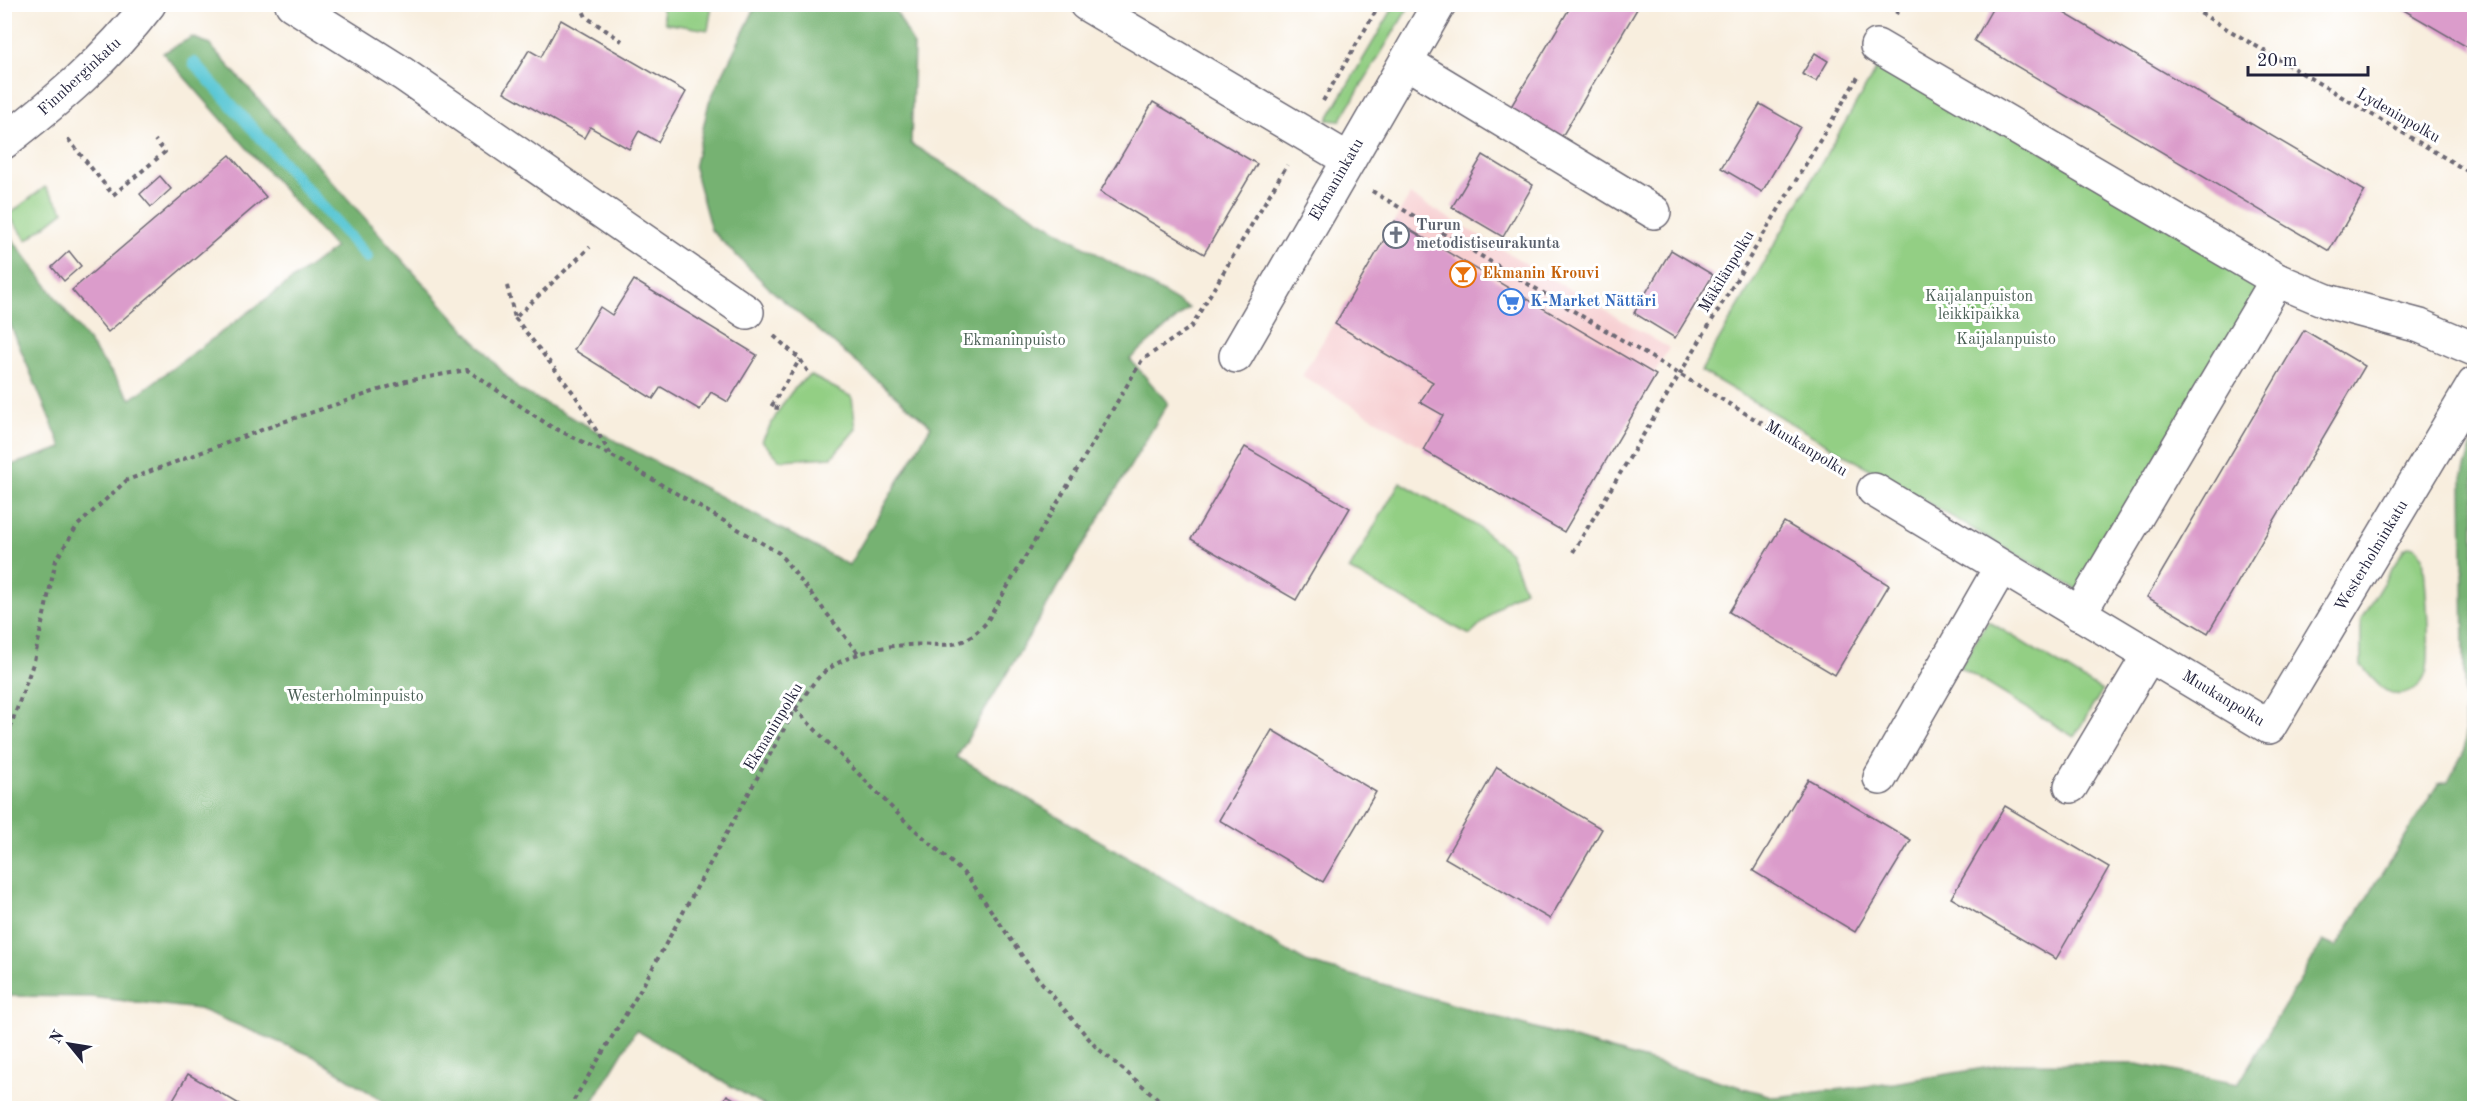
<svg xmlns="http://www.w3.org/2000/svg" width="2479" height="1113" viewBox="0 0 2479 1113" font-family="'Old Standard TT',serif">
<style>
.built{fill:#f7cfd1}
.green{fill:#93cf84;stroke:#5a7860;stroke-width:1.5}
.forest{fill:#76b272;stroke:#4c6a56;stroke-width:1.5}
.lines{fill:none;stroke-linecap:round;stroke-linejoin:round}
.stream{stroke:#5cc8d5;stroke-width:12}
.building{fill:#db9ccb}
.minor-casing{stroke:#6d6974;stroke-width:36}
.path{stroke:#6d6974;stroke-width:4;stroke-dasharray:4.5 4.5;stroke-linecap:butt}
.minor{stroke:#fff;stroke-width:33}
.labels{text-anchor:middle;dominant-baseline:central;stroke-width:6;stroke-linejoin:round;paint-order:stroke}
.street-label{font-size:16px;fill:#22223b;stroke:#fff}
.worship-label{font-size:16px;font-weight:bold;fill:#5b616d;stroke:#fff;text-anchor:start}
.food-label{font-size:16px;font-weight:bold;fill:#c56008;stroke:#fff;text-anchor:start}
.park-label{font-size:16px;fill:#4a5f55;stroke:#fff}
.shop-label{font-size:16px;font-weight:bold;fill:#366cbe;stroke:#fff;text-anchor:start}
</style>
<rect width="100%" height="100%" fill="#fff"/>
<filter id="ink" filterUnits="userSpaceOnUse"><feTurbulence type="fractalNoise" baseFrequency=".0167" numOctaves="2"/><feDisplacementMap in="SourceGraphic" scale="12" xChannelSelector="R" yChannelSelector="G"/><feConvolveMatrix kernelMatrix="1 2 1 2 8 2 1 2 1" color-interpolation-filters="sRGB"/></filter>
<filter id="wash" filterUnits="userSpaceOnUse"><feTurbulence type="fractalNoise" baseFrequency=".008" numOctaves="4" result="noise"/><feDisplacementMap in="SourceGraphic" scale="24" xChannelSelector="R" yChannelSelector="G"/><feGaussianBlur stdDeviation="1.35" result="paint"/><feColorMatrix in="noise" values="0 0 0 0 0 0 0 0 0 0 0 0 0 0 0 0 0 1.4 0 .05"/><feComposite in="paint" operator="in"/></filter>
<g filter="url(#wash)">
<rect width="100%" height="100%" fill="#f8eede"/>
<!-- built -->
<path class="built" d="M 1410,195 L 1669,348 L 1563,530 L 1302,376 Z"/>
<!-- green -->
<g class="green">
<path d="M 661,5 L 712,5 L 708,30 L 665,23 Z"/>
<path d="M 1395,5 L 1410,5 L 1340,121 L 1327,120 Z"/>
<path d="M 1882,59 L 2267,281 L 2083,593 L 1701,371 Z"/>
<path d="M 45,187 L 64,211 L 27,240 L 8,215 Z"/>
<path d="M 810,375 L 852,397 L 856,429 L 832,457 L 780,460 L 762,441 C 775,418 787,390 810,375 Z"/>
<path d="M 1400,482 L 1477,526 L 1510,553 L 1525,590 L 1505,601 L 1470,635 L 1349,570 Z"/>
<path d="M 2410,546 L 2416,548 L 2423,556 C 2425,579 2433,658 2425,676 C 2422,684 2416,689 2409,692 C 2388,702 2373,679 2361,665 L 2361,619 L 2404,549 Z"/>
<path d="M 1988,621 L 2102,691 L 2074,737 L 1960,667 Z"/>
</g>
<!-- forest -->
<path class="forest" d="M 757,4 L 893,5 L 914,46 L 911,144 L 1189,308 L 1130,359 L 1168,403 L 957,757 L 1306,962 L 1775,1097 L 1894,1083 L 2014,1063 L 2137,1064 L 2238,1084 L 2323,941 L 2336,947 L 2438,784 L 2448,782 L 2465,749 L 2462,477 L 2474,438 L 2474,1108 L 768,1108 L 636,1030 L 589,1108 L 393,1108 L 315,1057 L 199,1009 L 90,997 L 5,996 L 5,467 L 62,448 L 5,312 L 5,229 L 131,399 L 335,248 L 163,53 L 192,37 L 209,44 L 518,389 L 849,565 L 931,426 L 771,290 L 711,230 L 694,168 L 709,102 Z"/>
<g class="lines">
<!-- stream -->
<path class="stream" d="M 194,63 L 367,257"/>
</g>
<g id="blocks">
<!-- building -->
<g class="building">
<path d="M 1572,4 L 1640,4 L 1557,145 L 1506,115 Z"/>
<path d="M 1995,4 L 2049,4 L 2365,191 L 2329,251 L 1974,41 Z"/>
<path d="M 2395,5 L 2474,5 L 2474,51 Z"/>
<path d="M 561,20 L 686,92 L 658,142 L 639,131 L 629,149 L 590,127 L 584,138 L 504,92 L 529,50 L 541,57 Z"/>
<path d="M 1815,53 L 1828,61 L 1816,81 L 1802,74 Z"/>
<path d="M 1153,102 L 1257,164 L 1204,254 L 1100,192 Z"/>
<path d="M 1760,104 L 1800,127 L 1762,192 L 1721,168 Z"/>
<path d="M 230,155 L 266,197 L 108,332 L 72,290 Z"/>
<path d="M 1483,155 L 1533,185 L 1503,237 L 1452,207 Z"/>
<path d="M 160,176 L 171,189 L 151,207 L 140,194 Z"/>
<path d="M 1395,221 L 1656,375 L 1564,532 L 1423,450 L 1443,415 L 1420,402 L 1433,382 L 1335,324 Z"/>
<path d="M 1671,250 L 1713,275 L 1675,338 L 1634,313 Z"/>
<path d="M 69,251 L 81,266 L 64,281 L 52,267 Z"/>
<path d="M 634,280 L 757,355 L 728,402 L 711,392 L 700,410 L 661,387 L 653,399 L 574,350 L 600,307 L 612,315 Z"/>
<path d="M 2304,330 L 2365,366 L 2208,633 L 2147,597 Z"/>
<path d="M 1245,447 L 1350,508 L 1296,600 L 1191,539 Z"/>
<path d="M 1784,522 L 1889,585 L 1835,675 L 1729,612 Z"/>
<path d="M 1272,730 L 1376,792 L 1323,882 L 1219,820 Z"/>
<path d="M 1497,767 L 1602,829 L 1550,919 L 1445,858 Z"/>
<path d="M 1808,779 L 1911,840 L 1855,932 L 1753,871 Z"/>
<path d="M 2005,806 L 2109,867 L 2056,959 L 1951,898 Z"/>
<path d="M 188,1074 L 246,1108 L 168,1108 Z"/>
<path d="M 727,1095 L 749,1108 L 718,1108 Z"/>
</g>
</g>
</g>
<g filter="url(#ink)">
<use href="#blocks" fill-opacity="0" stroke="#6d6974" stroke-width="1.5"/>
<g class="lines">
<defs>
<g id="minor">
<path d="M 292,4 L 403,74 L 747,312"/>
<path d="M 1086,4 L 1349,160"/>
<path d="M 1877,46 L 2277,280 L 2327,301 L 2420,326 L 2474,349"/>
<path d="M 1406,62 L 1654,212"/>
<path d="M 4,142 C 57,101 108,58 149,4"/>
<path d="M 1236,356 L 1439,4"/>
<path d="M 1874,490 L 2269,727 L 2474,384"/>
<path d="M 2079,614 L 2277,280"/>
<path d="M 1880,778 L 2001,567"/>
<path d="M 2071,786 L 2149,655"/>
</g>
</defs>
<!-- minor casing -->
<use href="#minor" class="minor-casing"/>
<!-- path -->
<g class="path">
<path d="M 580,4 L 586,17 L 622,41"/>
<path d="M 2185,4 L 2474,175"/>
<path d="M 1896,14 L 1902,4"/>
<path d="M 1323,101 L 1380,4"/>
<path d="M 68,139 L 113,195 L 165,152 L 155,140"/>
<path d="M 1372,191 L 1842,471"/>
<path d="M 507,286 L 515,318 L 590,247"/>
<path d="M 515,318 L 575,395 L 611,455"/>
<path d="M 774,336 L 800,359 L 810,375"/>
<path d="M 779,408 L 771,407 L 800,359"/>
<path d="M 1573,552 L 1858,77"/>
<path d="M 795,709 L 902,818 L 968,877 L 1036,976 L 1095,1046 L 1169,1108"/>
<path d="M 4,745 L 34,661 L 56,560 L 77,526 L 127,480 L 283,422 L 406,381 L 467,370 L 550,426 L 612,456 L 779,553 L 858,653"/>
<path d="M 569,1108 L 641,989 L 795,709 C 805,696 814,679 827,670 C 849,654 880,646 906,645 C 942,642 958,654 986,623 L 1142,360 L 1191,327 L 1287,165"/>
</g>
<!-- minor -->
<use href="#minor" class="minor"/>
</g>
</g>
<!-- icons -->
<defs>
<symbol id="church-ring" viewBox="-11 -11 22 22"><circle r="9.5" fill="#fff" stroke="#6b7280" stroke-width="1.5"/><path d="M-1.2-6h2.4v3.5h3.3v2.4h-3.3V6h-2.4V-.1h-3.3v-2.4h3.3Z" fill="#6b7280"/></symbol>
<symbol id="bar-ring" viewBox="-11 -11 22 22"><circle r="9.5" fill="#fff" stroke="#e8710a" stroke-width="1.5"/><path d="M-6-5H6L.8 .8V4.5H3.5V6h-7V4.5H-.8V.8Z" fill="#e8710a"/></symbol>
<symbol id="supermarket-ring" viewBox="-11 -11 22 22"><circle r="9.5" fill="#fff" stroke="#3f7fe0" stroke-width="1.5"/><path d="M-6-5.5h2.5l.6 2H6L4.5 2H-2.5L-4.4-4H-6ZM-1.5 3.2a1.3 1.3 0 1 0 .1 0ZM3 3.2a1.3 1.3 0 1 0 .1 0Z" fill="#3f7fe0"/></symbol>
</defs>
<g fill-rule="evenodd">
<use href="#church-ring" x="1381" y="220" width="30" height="30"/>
<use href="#bar-ring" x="1448" y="259" width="30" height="30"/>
<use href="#supermarket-ring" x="1496" y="287" width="30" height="30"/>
</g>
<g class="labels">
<!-- street labels -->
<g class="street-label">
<text transform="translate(80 77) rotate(-43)">Finnberginkatu</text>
<text transform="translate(2398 116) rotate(30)">Lydeninpolku</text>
<text transform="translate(1337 180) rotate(-60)">Ekmaninkatu</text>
<text transform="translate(1727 272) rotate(-59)">Mäkilänpolku</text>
<text transform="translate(1806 449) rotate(31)">Muukanpolku</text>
<text transform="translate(2372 556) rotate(-59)">Westerholminkatu</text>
<text transform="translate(2223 699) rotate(31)">Muukanpolku</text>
<text transform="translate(774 727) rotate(-59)">Ekmaninpolku</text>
</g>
<!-- worship labels -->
<g class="worship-label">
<text x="1416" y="226">Turun<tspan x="1416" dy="18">metodistiseurakunta</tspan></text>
</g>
<!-- food labels -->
<g class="food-label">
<text x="1482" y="274">Ekmanin Krouvi</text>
</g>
<!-- park labels -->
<g class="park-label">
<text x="1979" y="297">Kaijalanpuiston<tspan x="1979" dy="18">leikkipaikka</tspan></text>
<text x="2006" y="340">Kaijalanpuisto</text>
<text x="1014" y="341">Ekmaninpuisto</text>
<text x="355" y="697">Westerholminpuisto</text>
</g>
<!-- shop labels -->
<g class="shop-label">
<text x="1530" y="302">K-Market Nättäri</text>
</g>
</g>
<!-- margin -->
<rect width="2479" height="1113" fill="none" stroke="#fff" stroke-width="24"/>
<!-- north arrow -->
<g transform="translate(69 1044) rotate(300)" stroke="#ffffff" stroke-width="4.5" paint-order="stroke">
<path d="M0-4.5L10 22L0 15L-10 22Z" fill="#22223b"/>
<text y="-9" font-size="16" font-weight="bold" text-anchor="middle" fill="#22223b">N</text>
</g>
<!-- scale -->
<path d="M2248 66v9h120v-9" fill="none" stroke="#22223b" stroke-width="3"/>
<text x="2257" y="66" font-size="18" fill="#22223b" stroke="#ffffff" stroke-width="4.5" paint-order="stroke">20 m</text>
</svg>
